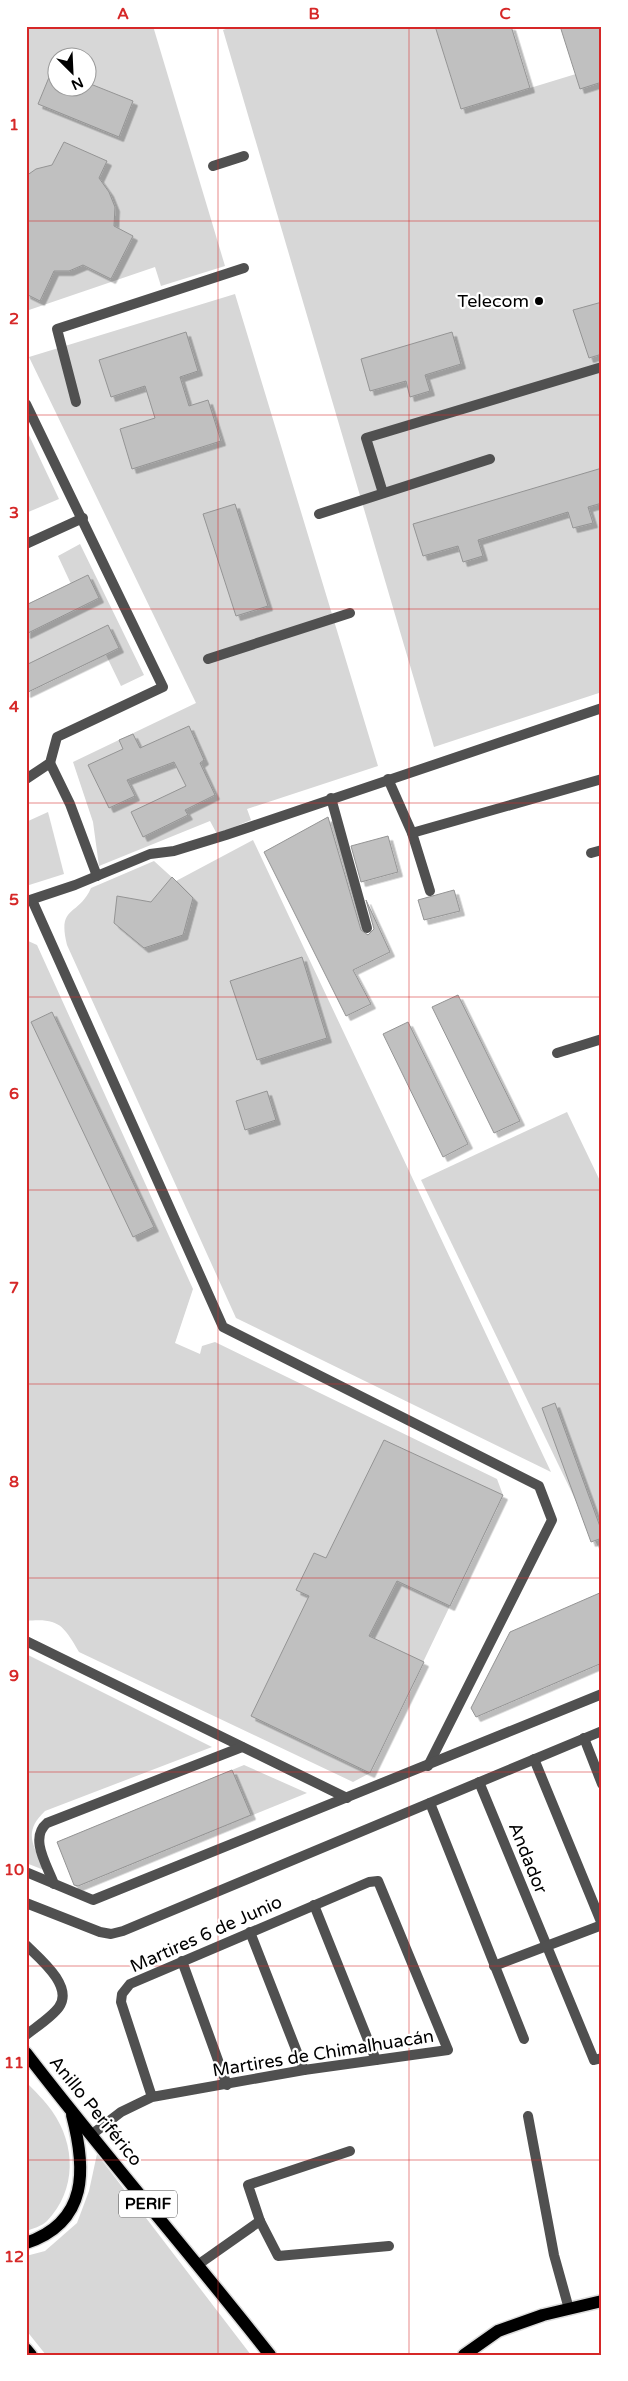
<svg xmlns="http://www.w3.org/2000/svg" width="628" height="2381" viewBox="0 0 628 2381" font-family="'Varela Round',sans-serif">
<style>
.green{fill:#d7d7d7;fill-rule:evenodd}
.building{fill:#c0c0c0;stroke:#949494;filter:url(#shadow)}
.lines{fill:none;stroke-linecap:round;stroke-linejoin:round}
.primary-casing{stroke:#dbdbdb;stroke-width:15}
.service{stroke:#505050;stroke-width:10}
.minor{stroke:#505050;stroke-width:10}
.primary{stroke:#000;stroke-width:12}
.grid{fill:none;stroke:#d62828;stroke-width:1;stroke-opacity:0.55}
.poi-dot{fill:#000;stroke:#fff;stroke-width:2}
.labels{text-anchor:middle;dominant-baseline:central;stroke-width:4.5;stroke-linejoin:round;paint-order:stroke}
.shield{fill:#fff;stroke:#4c4c4c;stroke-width:1}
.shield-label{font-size:16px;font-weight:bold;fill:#000}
.poi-label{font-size:18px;fill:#000;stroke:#fff;text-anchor:end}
.street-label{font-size:18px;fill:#000;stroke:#fff}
.neatline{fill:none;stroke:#d62828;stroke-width:2}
.grid-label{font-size:16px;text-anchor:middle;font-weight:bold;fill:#d62828}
</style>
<defs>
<filter id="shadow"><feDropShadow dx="4.5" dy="4.5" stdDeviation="0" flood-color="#0004"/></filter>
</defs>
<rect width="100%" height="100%" fill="#fff"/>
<!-- green -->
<g class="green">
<path d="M 26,26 L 153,26 L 225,266 L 161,286 L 155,267 L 26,311 ZM 58,58 L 88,58 L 88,88 L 58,88 Z"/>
<path d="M 234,26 L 435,26 L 461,109 L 602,66 L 602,692 L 434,747 L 223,30 Z"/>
<path d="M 235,294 L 378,766 L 247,809 L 251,820 L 217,834 L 210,821 L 99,866 L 93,822 L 73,762 L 196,703 L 29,357 Z"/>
<path d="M 26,429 L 59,499 L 26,513 Z"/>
<path d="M 80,544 L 144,675 L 121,686 L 106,655 L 26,693 L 26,605 L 71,584 L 58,556 Z"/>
<path d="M 48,812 L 64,874 L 26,886 L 26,822 Z"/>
<path d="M 253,840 L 551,1472 L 236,1318 L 67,945 C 57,905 78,917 91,888 L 154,861 L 176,881 Z"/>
<path d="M 26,940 L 37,945 L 193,1289 L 175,1343 L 200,1354 L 202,1346 L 215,1342 L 497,1479 L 503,1495 L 370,1773 L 353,1782 L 79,1652 C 63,1625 59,1618 26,1621 Z"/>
<path d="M 567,1112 L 602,1185 L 602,1555 L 421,1180 Z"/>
<path d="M 26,1654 L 212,1747 L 45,1811 C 22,1833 34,1845 44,1870 L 26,1863 Z"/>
<path d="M 244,1765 L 307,1793 L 76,1887 L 57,1842 Z"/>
<path d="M 26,2082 C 35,2091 45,2101 52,2111 C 76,2145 77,2190 47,2221 C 42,2226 32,2229 26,2231 Z"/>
<path d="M 97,2154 L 251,2355 L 46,2355 L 26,2330 L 26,2256 L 45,2251 L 77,2223 L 89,2191 Z"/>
</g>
<!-- building -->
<g class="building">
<path d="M 435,26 L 511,26 L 530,88 L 461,109 Z"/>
<path d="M 560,26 L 602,26 L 602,82 L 580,89 Z"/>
<path d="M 57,58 L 58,88 L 88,88 L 88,83 L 133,101 L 119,137 L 38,104 Z"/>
<path d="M 64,142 L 107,161 L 99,178 L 109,192 L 115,207 L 114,226 L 133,236 L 111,279 L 83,265 L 69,271 L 54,271 L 40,301 L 26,294 L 26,176 L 36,169 L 52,165 Z"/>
<path d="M 602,302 L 602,354 L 589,358 L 573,310 Z"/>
<path d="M 186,332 L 198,371 L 180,377 L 189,406 L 208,400 L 221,441 L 132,469 L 120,429 L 155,418 L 145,386 L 111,397 L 99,360 Z"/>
<path d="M 452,332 L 461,364 L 425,375 L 430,391 L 410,397 L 406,381 L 370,391 L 361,359 Z"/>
<path d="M 602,468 L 602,503 L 588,507 L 593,523 L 573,528 L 568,512 L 478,540 L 483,556 L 463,562 L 458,546 L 423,556 L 413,524 Z"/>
<path d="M 235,504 L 268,606 L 236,616 L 203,514 Z"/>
<path d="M 88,575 L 99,598 L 26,634 L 26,605 Z"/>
<path d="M 108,625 L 119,648 L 26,693 L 26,665 Z"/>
<path d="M 189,726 L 204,760 L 200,763 L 215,795 L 185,810 L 188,815 L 143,837 L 131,812 L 186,786 L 174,762 L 127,780 L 135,796 L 109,808 L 88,765 L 123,749 L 119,740 L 133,734 L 140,748 Z"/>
<path d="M 328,817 L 361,930 L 368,935 L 374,929 L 366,900 L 390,952 L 353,970 L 371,1004 L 346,1016 L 264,852 Z"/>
<path d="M 388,836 L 398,872 L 361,882 L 351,846 Z"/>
<path d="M 172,877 L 193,898 L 183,935 L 144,948 L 114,923 L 117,896 L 151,902 Z"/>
<path d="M 454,890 L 460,911 L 424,920 L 418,900 Z"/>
<path d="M 302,957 L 327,1038 L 257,1060 L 230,981 Z"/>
<path d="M 458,995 L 520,1121 L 494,1133 L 432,1007 Z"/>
<path d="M 52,1012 L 154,1227 L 133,1237 L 31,1022 Z"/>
<path d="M 408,1022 L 468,1144 L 443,1157 L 383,1034 Z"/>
<path d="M 267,1091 L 276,1120 L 245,1130 L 236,1101 Z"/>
<path d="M 555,1403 L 602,1532 L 602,1538 L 591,1542 L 542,1408 Z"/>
<path d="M 384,1440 L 503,1495 L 450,1606 L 397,1581 L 369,1636 L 424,1662 L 370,1773 L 251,1716 L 309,1596 L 296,1590 L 314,1553 L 326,1558 Z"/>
<path d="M 602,1592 L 602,1663 L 476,1717 L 471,1708 L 510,1632 Z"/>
<path d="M 232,1770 L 251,1815 L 78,1886 L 74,1885 L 57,1842 Z"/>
</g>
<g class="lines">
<defs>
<g id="primary">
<path d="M 26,2053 C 105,2156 190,2253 270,2355"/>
<path d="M 26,2243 C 89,2222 86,2168 72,2115"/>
<path d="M 26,2349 L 31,2355"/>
<path d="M 464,2355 L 498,2331 L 543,2315 L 602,2301"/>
</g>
</defs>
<!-- primary casing -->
<use href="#primary" class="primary-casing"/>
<!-- service -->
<g class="service">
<path d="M 213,166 L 244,156"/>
<path d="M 76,402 L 57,329 L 244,268"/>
<path d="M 26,404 L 163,687 L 57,737 L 50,763 L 26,779"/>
<path d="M 383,493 L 366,438 L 602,367"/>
<path d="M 319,514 L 490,459"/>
<path d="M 26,544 L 83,518"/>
<path d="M 208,659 L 350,613"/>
<path d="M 50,763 L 70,804 L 97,876"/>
<path d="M 388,779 L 412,833 L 430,891"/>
<path d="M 331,798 L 367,928"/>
<path d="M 412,833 L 602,779"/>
<path d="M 591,853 L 602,850"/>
<path d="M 32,900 L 223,1327 L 539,1486 L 552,1520 L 428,1766"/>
<path d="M 27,901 L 75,885 L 150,854 L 174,851 L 226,835 L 602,708"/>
<path d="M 557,1053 L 602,1039"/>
<path d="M 26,1641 L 347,1798"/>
<path d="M 26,1872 L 93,1900 L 602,1694"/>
<path d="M 54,1884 C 47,1865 29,1838 47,1823 L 242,1747"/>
<path d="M 26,1945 C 39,1958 74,1986 59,2007 C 52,2017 36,2027 26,2035"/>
<path d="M 528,2116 L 554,2255 L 569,2309"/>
<path d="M 350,2151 L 248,2185 L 260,2221 L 278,2256 L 389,2246"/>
<path d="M 199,2264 L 260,2221"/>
</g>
<!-- minor -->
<g class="minor">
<path d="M 584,1738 L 602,1784"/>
<path d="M 534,1759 L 602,1924"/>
<path d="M 479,1782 L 594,2060 L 602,2058"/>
<path d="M 430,1803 L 524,2039"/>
<path d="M 26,1903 L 100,1932 L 111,1934 L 123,1931 L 602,1731"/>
<path d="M 314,1905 L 376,2060"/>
<path d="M 250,1932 L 304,2070"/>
<path d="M 182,1961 L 227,2085"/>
<path d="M 494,1966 L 602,1925"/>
<path d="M 91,2135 L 121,2112 L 152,2097 L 304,2070 L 448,2050 L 378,1881 L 369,1882 L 130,1984 L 122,1994 L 121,2002 L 152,2097"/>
</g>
<!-- primary -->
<use href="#primary" class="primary"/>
</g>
<!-- grid -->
<path class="grid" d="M 218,26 L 218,2355M 409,26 L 409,2355M 26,221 L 602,221M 26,415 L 602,415M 26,609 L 602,609M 26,803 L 602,803M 26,997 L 602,997M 26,1190 L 602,1190M 26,1384 L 602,1384M 26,1578 L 602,1578M 26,1772 L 602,1772M 26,1966 L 602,1966M 26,2160 L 602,2160"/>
<!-- markers -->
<circle class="poi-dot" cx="539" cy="301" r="5"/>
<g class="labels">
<!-- shield labels -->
<rect class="shield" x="119" y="2190.5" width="58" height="27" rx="4"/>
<g class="shield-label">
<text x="148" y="2204">PERIF</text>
</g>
<!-- poi labels -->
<g class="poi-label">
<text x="529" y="301">Telecom</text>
</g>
<!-- street labels -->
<g class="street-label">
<text transform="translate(528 1858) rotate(68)">Andador</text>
<text transform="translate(206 1934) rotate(-24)">Martires 6 de Junio</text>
<text transform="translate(323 2053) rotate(-9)">Martires de Chimalhuacán</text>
<text transform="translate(96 2111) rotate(51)">Anillo Periférico</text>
</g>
</g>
<!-- border -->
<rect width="628" height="2381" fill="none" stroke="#ffffff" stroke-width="55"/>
<!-- north arrow -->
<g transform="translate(72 72) rotate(156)"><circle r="24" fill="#ffffff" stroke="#999999"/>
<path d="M0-4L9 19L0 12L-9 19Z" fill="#000000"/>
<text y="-8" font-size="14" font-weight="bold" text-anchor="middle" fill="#000000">N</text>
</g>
<rect x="28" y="28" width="572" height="2326" class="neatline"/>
<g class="grid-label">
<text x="123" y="19">A</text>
<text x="314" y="19">B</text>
<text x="505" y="19">C</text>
<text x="14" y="130">1</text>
<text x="14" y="324">2</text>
<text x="14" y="518">3</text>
<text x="14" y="712">4</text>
<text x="14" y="905">5</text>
<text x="14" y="1099">6</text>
<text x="14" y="1293">7</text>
<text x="14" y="1487">8</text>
<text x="14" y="1681">9</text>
<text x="14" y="1875">10</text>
<text x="14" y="2068">11</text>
<text x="14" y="2262">12</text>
</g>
</svg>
